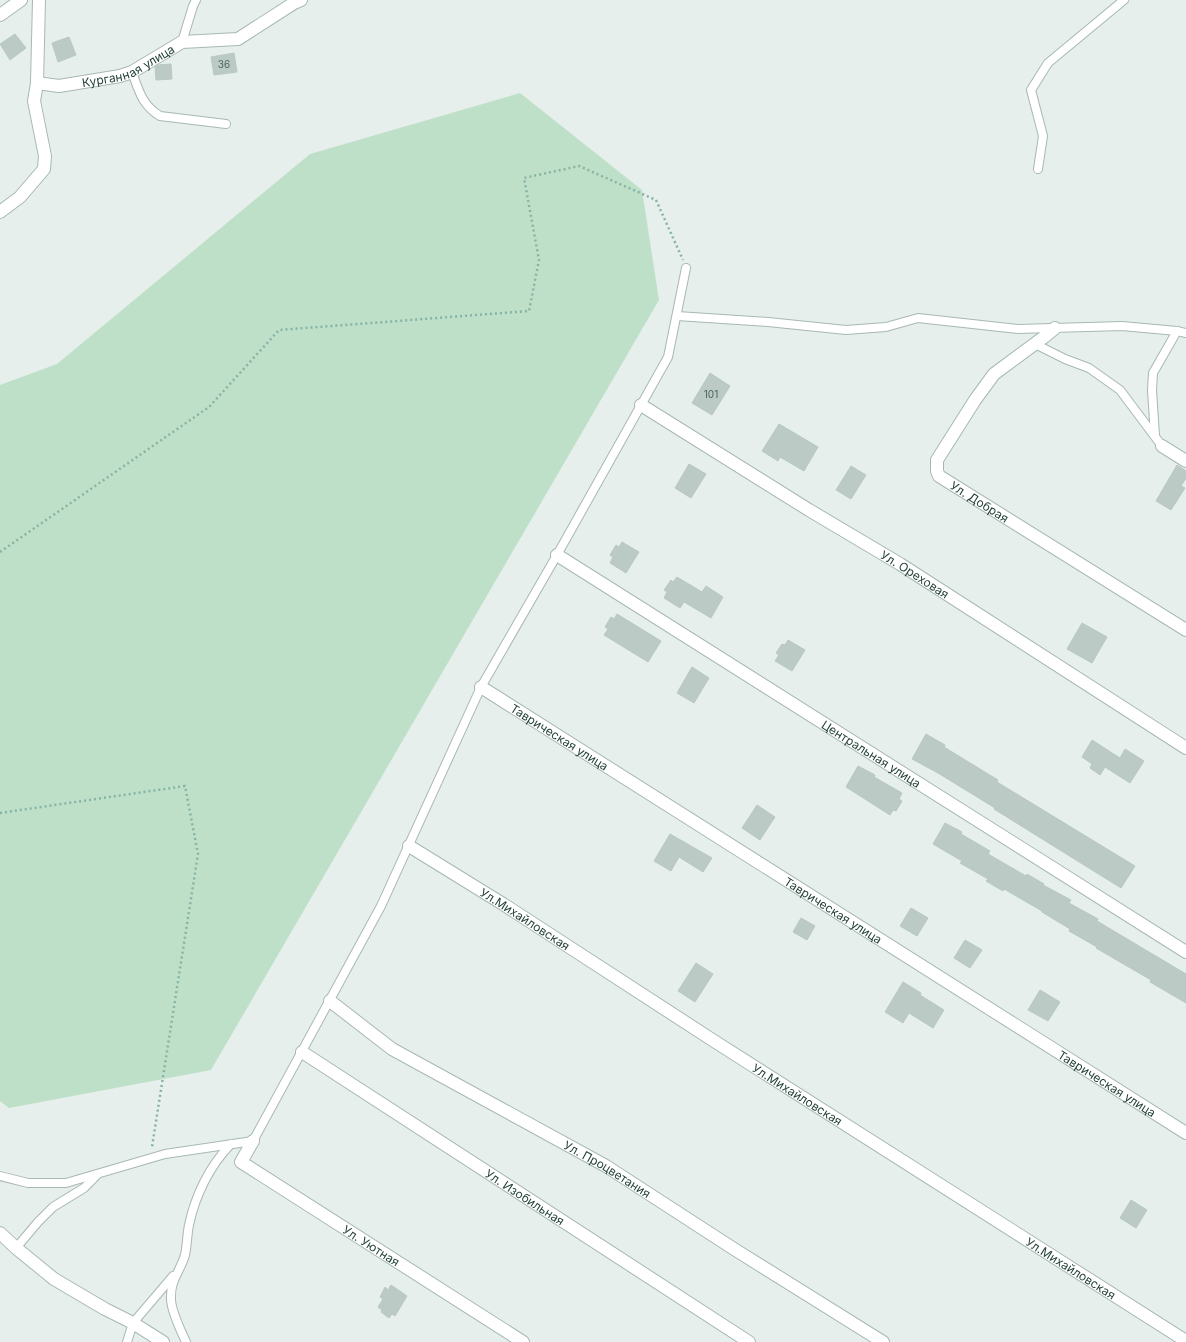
<svg xmlns="http://www.w3.org/2000/svg" width="1186" height="1342" viewBox="0 0 1186 1342" font-family="Inter,sans-serif">
<style>
.green{fill:#bfe0c8}
.building{fill:#bbcac4;stroke:#b8c9c2}
.lines{fill:none;stroke-linecap:round;stroke-linejoin:round}
.service-casing{stroke:#a8b8b2;stroke-width:10}
.minor-casing{stroke:#a8b8b2;stroke-width:14}
.path{stroke:#86b3a5;stroke-width:2.5;stroke-dasharray:2 3;stroke-linecap:butt}
.service{stroke:#fff;stroke-width:8}
.minor{stroke:#fff;stroke-width:12}
.labels{text-anchor:middle;dominant-baseline:central;stroke-width:3;stroke-linejoin:round;paint-order:stroke}
.number-label{font-size:10px;fill:#4a645c}
.street-label{font-size:12px;fill:#24423a;stroke:#f7fbf9}
</style>
<rect width="100%" height="100%" fill="#e6efeb"/>
<!-- green -->
<path class="green" d="M 520,93 L 642,190 L 659,300 L 211,1070 L 9,1108 L 0,1101 L 0,385 L 57,364 L 310,154 Z"/>
<!-- building -->
<g class="building">
<path d="M 15,34 L 26,48 L 10,60 L 0,44 Z"/>
<path d="M 69,37 L 76,55 L 58,62 L 52,43 Z"/>
<path d="M 234,53 L 237,72 L 214,75 L 211,57 Z"/>
<path d="M 171,64 L 172,79 L 156,80 L 155,67 L 158,65 Z"/>
<path d="M 710,373 L 730,386 L 712,415 L 692,403 Z"/>
<path d="M 779,424 L 818,447 L 804,471 L 780,457 L 778,461 L 762,451 Z"/>
<path d="M 689,464 L 706,474 L 691,498 L 675,488 Z"/>
<path d="M 1177,465 L 1186,471 L 1186,478 L 1181,486 L 1185,488 L 1171,510 L 1156,501 Z"/>
<path d="M 851,466 L 866,475 L 851,499 L 836,490 Z"/>
<path d="M 622,542 L 639,552 L 626,573 L 610,563 L 613,557 L 610,555 L 616,545 L 619,547 Z"/>
<path d="M 677,577 L 702,592 L 706,586 L 723,597 L 711,618 L 684,602 L 680,608 L 664,598 L 667,592 L 664,590 L 671,580 L 673,582 Z"/>
<path d="M 617,614 L 661,641 L 648,662 L 604,635 L 608,629 L 605,627 L 611,617 L 614,619 Z"/>
<path d="M 1082,623 L 1107,637 L 1092,663 L 1067,649 Z"/>
<path d="M 788,640 L 805,650 L 792,671 L 775,661 L 779,655 L 776,653 L 782,644 L 785,645 Z"/>
<path d="M 692,667 L 709,678 L 694,703 L 677,693 Z"/>
<path d="M 926,734 L 945,745 L 944,747 L 998,780 L 997,782 L 1135,866 L 1121,888 L 994,809 L 995,808 L 938,773 L 912,759 Z"/>
<path d="M 1092,740 L 1120,758 L 1125,749 L 1144,761 L 1130,783 L 1105,767 L 1100,775 L 1090,768 L 1092,764 L 1082,757 Z"/>
<path d="M 858,766 L 875,775 L 874,777 L 902,793 L 899,799 L 902,801 L 896,811 L 893,810 L 890,815 L 846,787 Z"/>
<path d="M 757,805 L 775,817 L 760,840 L 742,828 Z"/>
<path d="M 945,823 L 962,832 L 961,834 L 990,851 L 988,854 L 1026,876 L 1027,874 L 1044,884 L 1043,885 L 1071,900 L 1069,903 L 1098,919 L 1097,921 L 1186,974 L 1186,1003 L 1150,982 L 1151,980 L 1096,948 L 1097,947 L 1069,931 L 1070,929 L 1042,912 L 1042,911 L 1004,889 L 1003,891 L 986,881 L 988,879 L 960,863 L 962,861 L 933,844 Z"/>
<path d="M 670,834 L 712,858 L 703,872 L 679,857 L 671,871 L 654,861 Z"/>
<path d="M 911,908 L 928,918 L 917,936 L 900,926 Z"/>
<path d="M 801,918 L 815,926 L 807,940 L 793,932 Z"/>
<path d="M 965,940 L 982,950 L 970,968 L 954,958 Z"/>
<path d="M 696,963 L 713,974 L 695,1002 L 678,991 Z"/>
<path d="M 903,982 L 921,993 L 920,995 L 944,1010 L 933,1028 L 909,1013 L 903,1023 L 885,1012 Z"/>
<path d="M 1040,990 L 1060,1002 L 1048,1021 L 1028,1010 Z"/>
<path d="M 1131,1200 L 1147,1210 L 1136,1228 L 1120,1218 Z"/>
<path d="M 391,1285 L 407,1296 L 395,1316 L 392,1314 L 389,1318 L 381,1312 L 382,1310 L 378,1307 L 383,1299 L 380,1297 L 385,1287 L 388,1290 Z"/>
</g>
<g class="lines">
<defs>
<g id="service">
<path d="M 182,42 L 193,6 L 196,0"/>
<path d="M 132,72 C 139,91 142,105 160,116 L 226,124"/>
<path d="M 1038,169 L 1043,136 L 1031,90 L 1048,63 L 1124,0"/>
<path d="M 677,316 L 768,322 L 846,330 L 886,327 L 918,318 L 1018,329 L 1122,326 L 1177,331 L 1186,333"/>
<path d="M 1035,344 L 1065,359 L 1089,368 L 1120,390 L 1162,446"/>
<path d="M 1155,436 L 1152,390 L 1153,373 L 1177,331"/>
<path d="M 0,1176 L 28,1183 L 66,1183 L 165,1154 L 253,1141 L 381,906 L 481,687 L 557,555 L 668,357 L 686,268"/>
<path d="M 16,1248 L 38,1222 L 53,1207 L 84,1188 L 96,1176"/>
<path d="M 127,1342 L 133,1323 L 173,1276"/>
<path d="M 186,1342 C 181,1331 171,1311 171,1299 C 170,1280 180,1272 185,1255 C 187,1246 187,1235 189,1225 C 195,1196 210,1165 231,1144"/>
</g>
<g id="minor">
<path d="M 0,15 L 21,0"/>
<path id="s1" d="M 37,83 L 59,86 L 120,76 L 132,72 L 182,42 L 238,39 L 294,3 L 301,0"/>
<path d="M 0,212 L 20,197 L 44,169 L 45,156 L 34,101 L 37,83 L 39,0"/>
<path id="s2" d="M 1055,328 L 1044,337 L 994,374 L 975,400 L 937,460 L 937,471 L 939,476 L 1186,630"/>
<path id="s3" d="M 641,405 L 809,510 L 900,564 L 1186,748"/>
<path d="M 1162,446 L 1186,461"/>
<path id="s4" d="M 557,555 L 1186,952"/>
<path id="s5" d="M 481,687 L 1186,1133"/>
<path id="s6" d="M 409,846 L 503,904 L 714,1041 L 1186,1341"/>
<path id="s7" d="M 330,1001 L 392,1049 L 606,1166 L 734,1249 L 883,1342"/>
<path id="s8" d="M 302,1052 L 749,1342"/>
<path id="s9" d="M 253,1141 L 241,1162 L 523,1342"/>
<path d="M 0,1233 L 16,1248 L 54,1279 L 105,1309 L 133,1323 L 163,1342"/>
</g>
</defs>
<!-- service casing -->
<use href="#service" class="service-casing"/>
<!-- minor casing -->
<use href="#minor" class="minor-casing"/>
<!-- path -->
<g class="path">
<path d="M 0,552 L 209,407 L 279,330 L 529,311 L 539,260 L 524,178 L 579,166 L 656,200 L 683,260"/>
<path d="M 0,813 L 185,786 L 198,854 L 152,1147"/>
</g>
<!-- service -->
<use href="#service" class="service"/>
<!-- minor -->
<use href="#minor" class="minor"/>
</g>
<g class="labels">
<!-- number labels -->
<g class="number-label">
<text x="224" y="64">36</text>
<text x="711" y="394">101</text>
</g>
<!-- street labels -->
<g class="street-label">
<text stroke="none"><textPath href="#s1" startOffset="95">Курганная улица</textPath></text>
<text stroke="none"><textPath href="#s2" startOffset="244">Ул. Добрая</textPath></text>
<text stroke="none"><textPath href="#s3" startOffset="322">Ул. Ореховая</textPath></text>
<text stroke="none"><textPath href="#s5" startOffset="93">Таврическая улица</textPath></text>
<text stroke="none"><textPath href="#s4" startOffset="372">Центральная улица</textPath></text>
<text stroke="none"><textPath href="#s5" startOffset="417">Таврическая улица</textPath></text>
<text stroke="none"><textPath href="#s6" startOffset="137">Ул.Михайловская</textPath></text>
<text stroke="none"><textPath href="#s5" startOffset="741">Таврическая улица</textPath></text>
<text stroke="none"><textPath href="#s6" startOffset="461">Ул.Михайловская</textPath></text>
<text stroke="none"><textPath href="#s7" startOffset="325">Ул. Процветания</textPath></text>
<text stroke="none"><textPath href="#s8" startOffset="266">Ул. Изобильная</textPath></text>
<text stroke="none"><textPath href="#s9" startOffset="179">Ул. Уютная</textPath></text>
<text stroke="none"><textPath href="#s6" startOffset="785">Ул.Михайловская</textPath></text>
</g>
</g>
</svg>
